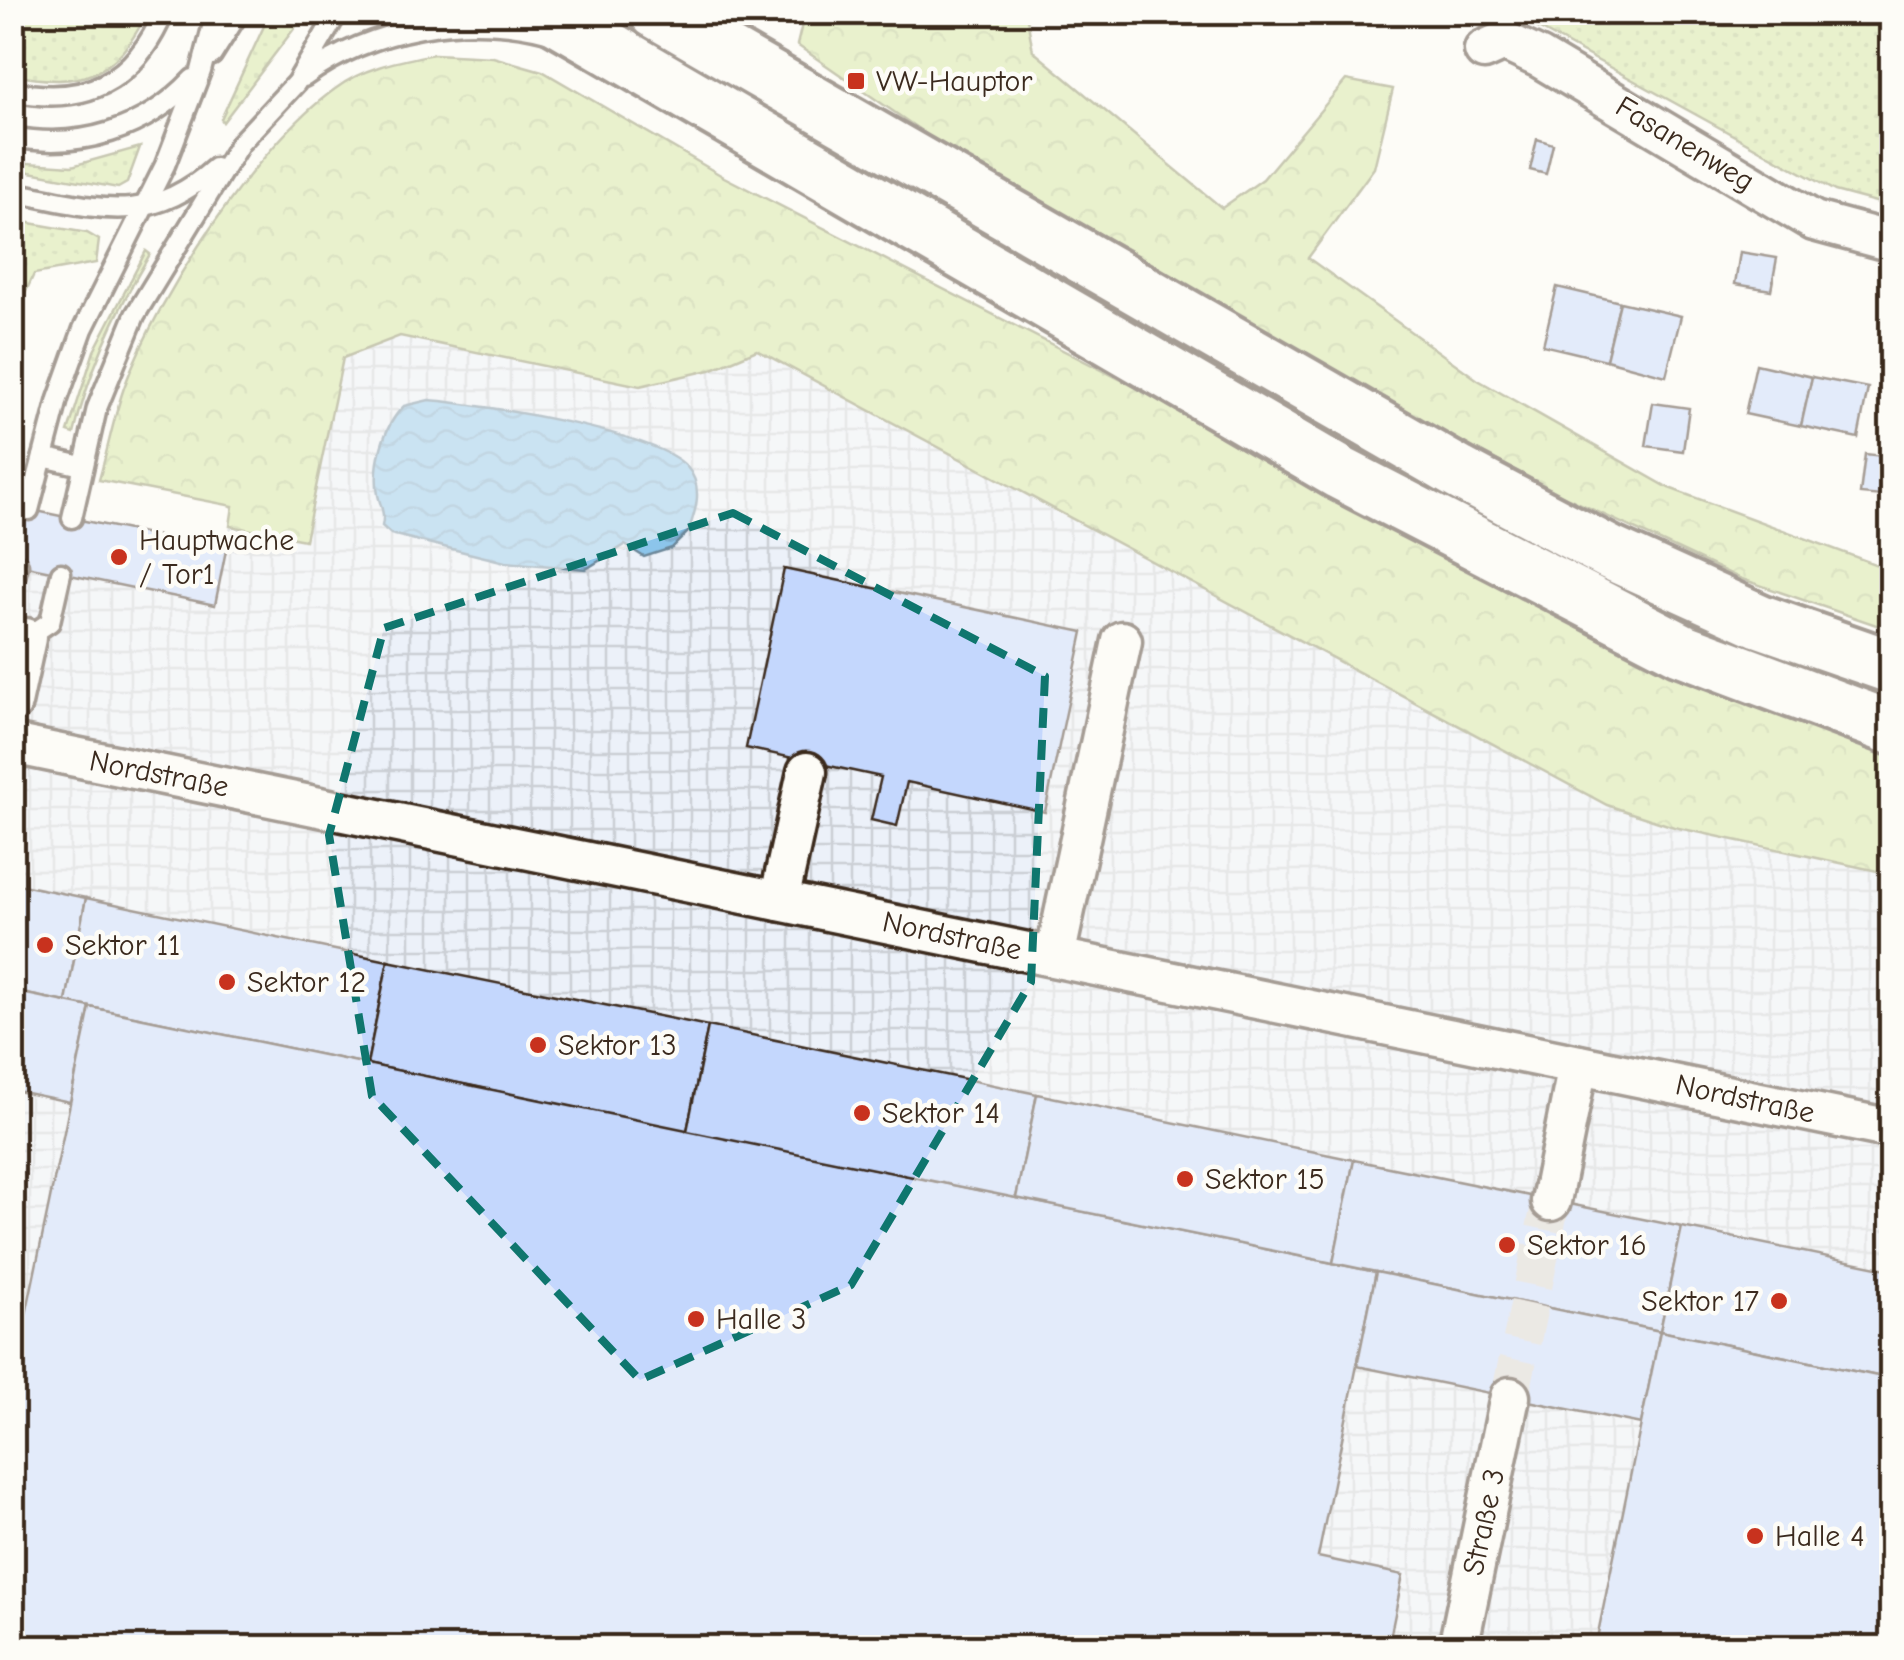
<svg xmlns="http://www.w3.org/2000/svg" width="1904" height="1660" viewBox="0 0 1904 1660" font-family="'Comic Neue',sans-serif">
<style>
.industrial{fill:url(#industrial-grid)}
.grass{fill:url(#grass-dots);stroke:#86885c;stroke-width:2.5}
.forest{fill:url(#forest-crowns);stroke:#86885c;stroke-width:2.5}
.water{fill:url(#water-waves);stroke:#6c8799;stroke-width:2.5}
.building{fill:#c4d7fd;stroke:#3b2a1e;stroke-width:2.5}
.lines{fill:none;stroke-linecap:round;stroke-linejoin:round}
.street-tunnel{stroke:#d6d2cc;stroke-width:38;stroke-dasharray:38 19;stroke-linecap:butt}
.lane-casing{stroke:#3b2a1e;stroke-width:25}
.street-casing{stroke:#3b2a1e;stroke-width:45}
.secondary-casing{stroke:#3b2a1e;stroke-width:60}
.lane{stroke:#fdfcf7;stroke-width:18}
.street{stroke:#fdfcf7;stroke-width:38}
.secondary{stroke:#fdfcf7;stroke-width:52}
.marked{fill:none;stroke:#0f766e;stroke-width:8;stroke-dasharray:20 12;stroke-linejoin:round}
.poi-dot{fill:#c8321e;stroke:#fdfcf7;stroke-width:4}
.labels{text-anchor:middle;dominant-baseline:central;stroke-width:9;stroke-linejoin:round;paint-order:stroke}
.poi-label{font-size:30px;fill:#3b2a1e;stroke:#fdfcf7;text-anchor:start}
.street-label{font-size:30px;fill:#3b2a1e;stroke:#fdfcf7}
</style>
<defs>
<pattern id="industrial-grid" width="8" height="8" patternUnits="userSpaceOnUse" patternTransform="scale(2.5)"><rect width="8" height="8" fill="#ecf1f9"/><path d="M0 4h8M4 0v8" fill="none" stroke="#cbcfd5"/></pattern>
<pattern id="grass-dots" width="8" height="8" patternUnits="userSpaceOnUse" patternTransform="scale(2.5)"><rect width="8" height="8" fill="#d1e59a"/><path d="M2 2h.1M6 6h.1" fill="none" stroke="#b4c584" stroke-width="1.8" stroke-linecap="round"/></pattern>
<pattern id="forest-crowns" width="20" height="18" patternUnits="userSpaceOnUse" patternTransform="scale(2.5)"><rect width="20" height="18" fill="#d1e59a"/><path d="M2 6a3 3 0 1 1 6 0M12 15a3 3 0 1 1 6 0" fill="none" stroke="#b4c584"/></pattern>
<pattern id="water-waves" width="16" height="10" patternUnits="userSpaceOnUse" patternTransform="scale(2.5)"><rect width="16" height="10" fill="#8cc5eb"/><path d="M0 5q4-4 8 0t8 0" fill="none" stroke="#7aa9c9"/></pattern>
</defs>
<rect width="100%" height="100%" fill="#fdfcf7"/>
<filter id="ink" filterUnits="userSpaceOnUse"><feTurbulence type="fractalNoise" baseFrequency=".01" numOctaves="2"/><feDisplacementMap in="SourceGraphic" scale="20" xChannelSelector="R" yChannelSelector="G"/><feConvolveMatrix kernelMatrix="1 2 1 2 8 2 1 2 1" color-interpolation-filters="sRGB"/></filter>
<g filter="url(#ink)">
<!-- industrial -->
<path class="industrial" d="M 400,336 L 640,386 L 710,370 L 757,350 L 1607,805 L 1674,827 L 1891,874 L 1891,1647 L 13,1647 L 12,506 L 225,549 L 230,526 L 304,540 L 342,358 Z"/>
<!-- grass -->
<g class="grass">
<path d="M 25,13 L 25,12 L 147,13 C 115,78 82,88 13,75 Z"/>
<path d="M 270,13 L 306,13 L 223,122 L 221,119 Z"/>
<path d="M 1511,13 L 1891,13 L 1891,206 L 1835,191 Z"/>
<path d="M 140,147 L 127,183 L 118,188 L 13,169 L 13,162 L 72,166 Z"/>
<path d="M 13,220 L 87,233 L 99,240 L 96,263 L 34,274 L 13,320 Z"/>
<path d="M 146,251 L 150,254 C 116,311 89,370 74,434 L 68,432 L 94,351 Z"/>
</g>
<!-- forest -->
<g class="forest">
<path d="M 811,13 L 1026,13 L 1033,51 L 1222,208 L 1263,179 L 1346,80 L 1393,89 L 1374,168 L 1308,258 L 1478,380 L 1669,488 L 1891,570 L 1891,630 L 1739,578 L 1568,498 L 1340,377 L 1129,250 L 952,152 L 797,45 L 804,16 Z"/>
<path d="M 434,54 L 493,57 L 542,71 L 724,177 L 1184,412 L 1501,588 L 1676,671 L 1891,753 L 1891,874 L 1674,827 L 1607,805 L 757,350 L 710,370 L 640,386 L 400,336 L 343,358 L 305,540 L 230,526 L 233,506 L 99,480 C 108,449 114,415 125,385 C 158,295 257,145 335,89 C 364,67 399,61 434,54 Z"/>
</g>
<!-- water -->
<path class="water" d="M 429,400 C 479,404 657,432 687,467 C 704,486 696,511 688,532 L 672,548 L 644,557 L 625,545 L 586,569 L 505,562 L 391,534 L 382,526 C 385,513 381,508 378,495 C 373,466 383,426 404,406 Z"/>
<!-- building -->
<g class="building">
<path d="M 1537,139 L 1553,144 L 1546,174 L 1530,170 Z"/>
<path d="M 1740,252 L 1777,258 L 1771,290 L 1735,284 Z"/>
<path d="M 1557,287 L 1620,302 L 1606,360 L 1543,345 Z"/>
<path d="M 1620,302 L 1681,316 L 1666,376 L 1606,360 Z"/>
<path d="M 1756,364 L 1812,377 L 1801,426 L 1745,414 Z"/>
<path d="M 1812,377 L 1868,388 L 1858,438 L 1801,426 Z"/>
<path d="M 1653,403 L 1689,408 L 1683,451 L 1646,446 Z"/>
<path d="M 1865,454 L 1892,457 L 1892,497 L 1860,494 Z"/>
<path d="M 12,506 L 226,550 L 215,605 L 12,563 Z"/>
<path d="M 784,569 L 1083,632 L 1045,812 L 907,782 L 897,826 L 871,820 L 881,777 L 746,748 Z"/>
<path d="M 12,883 L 86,898 L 66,1002 L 12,991 Z"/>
<path d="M 86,898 L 388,961 L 367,1064 L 66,1002 Z"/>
<path d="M 388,961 L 708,1026 L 687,1131 L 367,1064 Z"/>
<path d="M 12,991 L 90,1007 L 70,1102 L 12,1090 Z"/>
<path d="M 90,1007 L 1376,1272 L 1318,1557 L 1403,1575 L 1388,1648 L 12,1648 L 12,1382 Z"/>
<path d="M 708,1026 L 1037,1094 L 1016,1198 L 687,1131 Z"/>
<path d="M 1037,1094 L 1354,1160 L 1333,1263 L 1016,1198 Z"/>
<path d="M 1354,1160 L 1682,1227 L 1660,1331 L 1333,1263 Z"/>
<path d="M 1682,1227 L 1892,1270 L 1892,1379 L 1660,1331 Z"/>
<path d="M 1376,1272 L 1660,1331 L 1641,1424 L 1357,1366 Z"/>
<path d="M 1660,1331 L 1892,1379 L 1892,1648 L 1595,1648 Z"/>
</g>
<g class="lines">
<!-- street-tunnel -->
<path class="street-tunnel" d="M 1510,1397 L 1551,1201"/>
<defs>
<g id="lane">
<path d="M 212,55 L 239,12"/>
<path d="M 304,77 C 371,28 466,11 547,32"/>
<path d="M 12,91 C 86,107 135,81 164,12"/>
<path d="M 12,137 C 81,150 145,130 193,79"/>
<path d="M 12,192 C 94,207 147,229 215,168"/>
<path d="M 43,457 L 82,466"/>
<path d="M 29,510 L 58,399 L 83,329 L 165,165 L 201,71 L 216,12"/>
<path d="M 72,518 L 97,408 L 135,315 L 240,143 L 296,83 L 338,12"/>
<path d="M 12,590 L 18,565"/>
<path d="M 12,620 L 26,638 L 50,622 L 61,573"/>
</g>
<g id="street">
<path d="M 1484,50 L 1504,41 L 1540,58 L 1814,221 L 1892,242"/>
<path d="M 12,703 L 26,638"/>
<path d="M 12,744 L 1892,1129"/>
<path d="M 779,901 L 807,772"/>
<path d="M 1055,957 L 1122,641"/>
<path d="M 1551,1201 L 1578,1065"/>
<path d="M 1458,1648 L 1510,1397"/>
</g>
<g id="secondary">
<path d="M 547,12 L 1340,473 L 1681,649 L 1892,728"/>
<path d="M 656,12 L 1459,473 L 1610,553 L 1760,621 L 1892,667"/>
</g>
</defs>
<!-- lane casing -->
<use href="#lane" class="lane-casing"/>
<!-- street casing -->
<use href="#street" class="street-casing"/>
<!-- secondary casing -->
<use href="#secondary" class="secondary-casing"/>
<!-- lane -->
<use href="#lane" class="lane"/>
<!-- street -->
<use href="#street" class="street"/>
<!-- secondary -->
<use href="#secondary" class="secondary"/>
</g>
</g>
<!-- marked area -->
<path d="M0 0H1904V1660H0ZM 733,513 L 1045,676 L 1031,982 L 851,1285 L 640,1380 L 372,1096 L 329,835 L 384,628 Z" fill="#fdfcf7" fill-opacity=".55" fill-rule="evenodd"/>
<path class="marked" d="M 733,513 L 1045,676 L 1031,982 L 851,1285 L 640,1380 L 372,1096 L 329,835 L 384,628 Z"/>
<!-- markers -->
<g class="poi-dot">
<rect x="846" y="71" width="20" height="20" rx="5"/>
<circle cx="119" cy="557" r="10"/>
<circle cx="45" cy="945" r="10"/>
<circle cx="227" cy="982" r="10"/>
<circle cx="538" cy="1045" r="10"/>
<circle cx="862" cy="1113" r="10"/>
<circle cx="1185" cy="1179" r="10"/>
<circle cx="1507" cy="1245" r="10"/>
<circle cx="1779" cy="1301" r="10"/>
<circle cx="696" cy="1319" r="10"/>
<circle cx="1755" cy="1536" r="10"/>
</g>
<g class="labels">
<!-- poi labels -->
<g class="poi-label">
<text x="876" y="81">VW-Hauptor</text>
<text x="139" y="540">Hauptwache<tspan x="139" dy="34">/ Tor1</tspan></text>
<text x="65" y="945">Sektor 11</text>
<text x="247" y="982">Sektor 12</text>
<text x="558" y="1045">Sektor 13</text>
<text x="882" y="1113">Sektor 14</text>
<text x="1205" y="1179">Sektor 15</text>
<text x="1527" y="1245">Sektor 16</text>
<text x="1759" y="1301" text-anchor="end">Sektor 17</text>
<text x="716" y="1319">Halle 3</text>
<text x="1775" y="1536">Halle 4</text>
</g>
<!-- street labels -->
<g class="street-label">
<text transform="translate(1685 144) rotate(31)">Fasanenweg</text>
<text transform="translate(159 774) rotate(11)">Nordstraße</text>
<text transform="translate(952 936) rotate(12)">Nordstraße</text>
<text transform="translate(1745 1099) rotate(12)">Nordstraße</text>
<text transform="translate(1484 1522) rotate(-78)">Straße 3</text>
</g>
</g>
<!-- margin -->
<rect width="1904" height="1660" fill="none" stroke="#fdfcf7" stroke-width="50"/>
<rect x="25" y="25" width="1854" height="1610" fill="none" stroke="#3b2a1e" stroke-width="4" filter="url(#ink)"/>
</svg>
